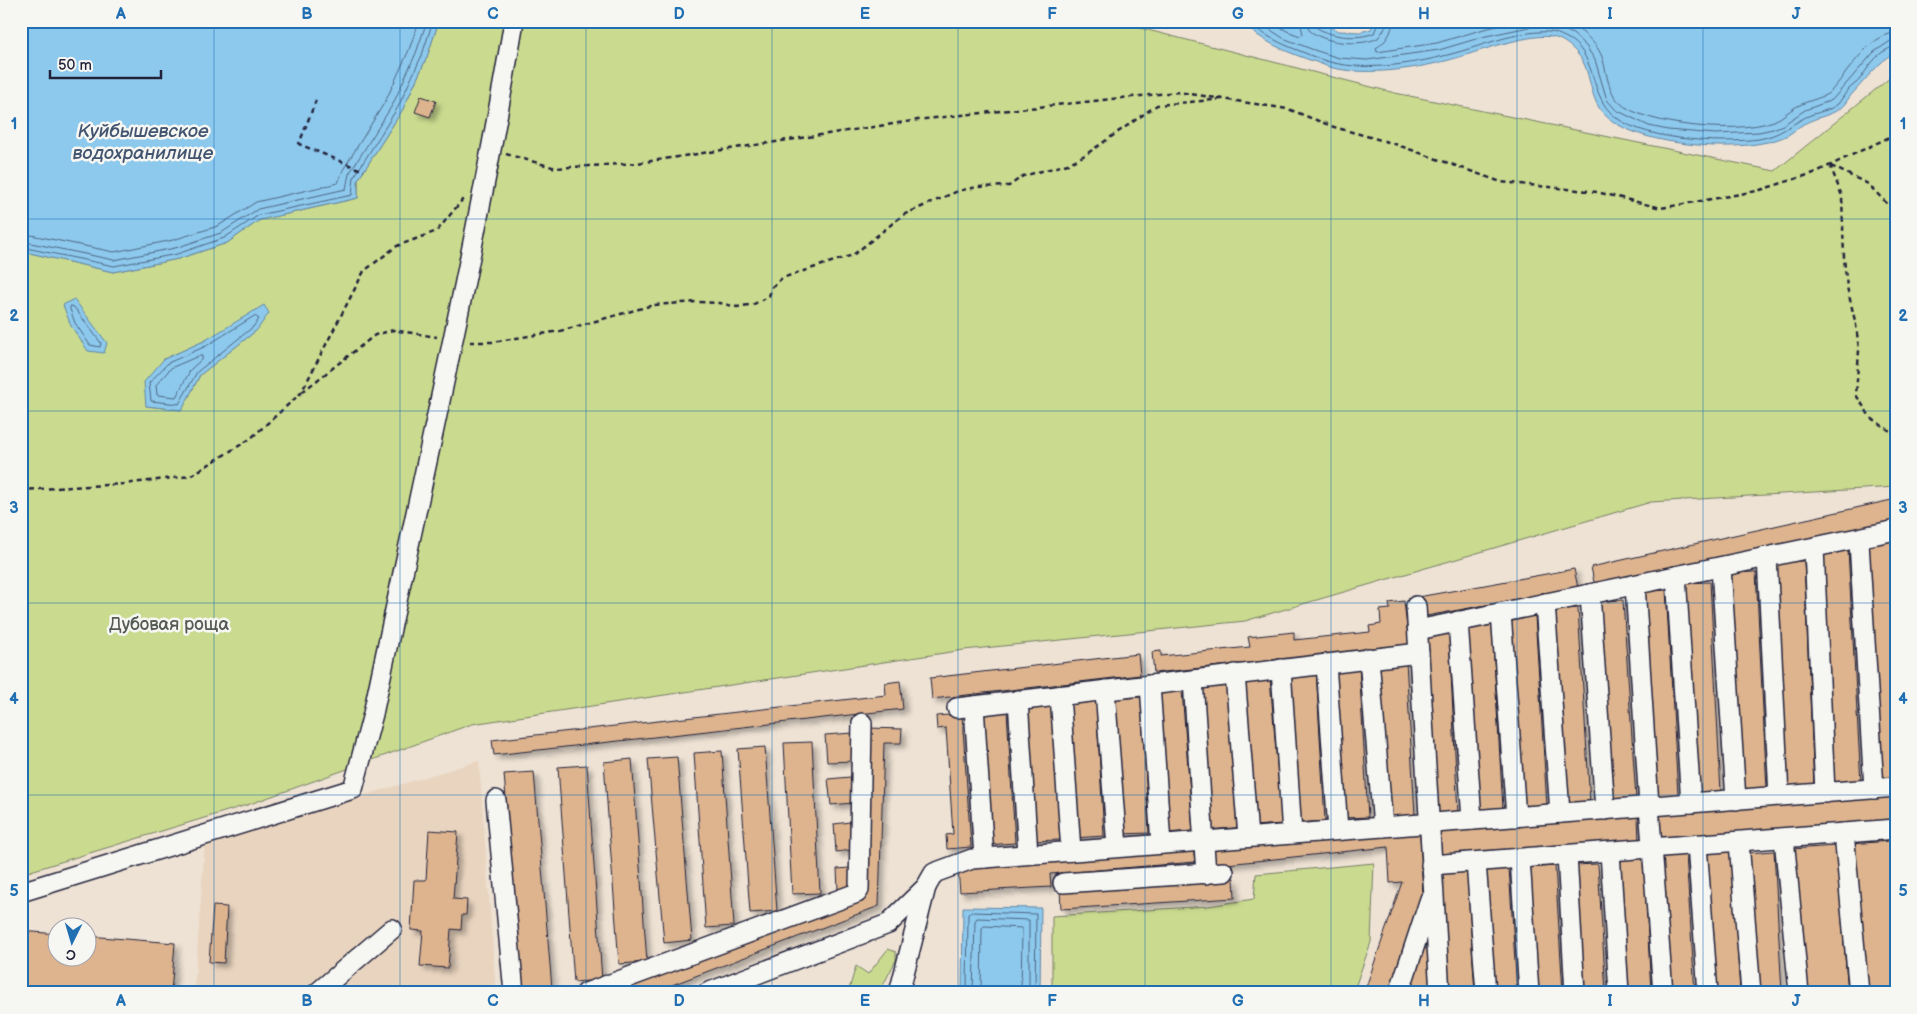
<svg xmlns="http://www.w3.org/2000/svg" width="1917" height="1014" viewBox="0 0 1917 1014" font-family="'Balsamiq Sans',sans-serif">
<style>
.built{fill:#e9d4bf}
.green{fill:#cadb8f;stroke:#767e65;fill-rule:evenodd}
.water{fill:#8dc9ed;stroke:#6286a6}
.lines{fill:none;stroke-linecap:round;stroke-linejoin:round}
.shore{stroke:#4d6582;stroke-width:1}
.building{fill:#ddb48e;stroke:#22223b;filter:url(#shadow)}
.minor-casing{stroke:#22223b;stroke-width:22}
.path{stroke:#22223b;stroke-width:2.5;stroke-dasharray:5 4;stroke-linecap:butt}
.minor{stroke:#f6f6f2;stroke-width:19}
.grid{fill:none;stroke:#1f6fb2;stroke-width:1;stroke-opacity:0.55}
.labels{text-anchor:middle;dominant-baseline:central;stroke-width:5;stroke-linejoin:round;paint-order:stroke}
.park-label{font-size:18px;fill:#545a54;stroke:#f6f6f2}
.water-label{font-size:19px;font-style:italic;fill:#425470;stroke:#f6f6f2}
.neatline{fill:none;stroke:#1f6fb2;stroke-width:2}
.grid-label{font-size:16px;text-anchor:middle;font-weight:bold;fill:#1f6fb2}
</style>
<defs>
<filter id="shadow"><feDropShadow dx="4.5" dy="4.5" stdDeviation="2.5" flood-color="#0004"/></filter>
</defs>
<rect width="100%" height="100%" fill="#eee2d4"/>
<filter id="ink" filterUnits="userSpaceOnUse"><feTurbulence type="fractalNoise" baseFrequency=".02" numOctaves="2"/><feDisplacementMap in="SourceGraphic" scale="10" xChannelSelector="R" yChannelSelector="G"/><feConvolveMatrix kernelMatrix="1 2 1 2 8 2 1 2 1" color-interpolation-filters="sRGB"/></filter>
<g filter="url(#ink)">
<!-- built -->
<path class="built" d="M 479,761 L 496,993 L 194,993 L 205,843 Z"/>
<!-- green -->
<g class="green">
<path d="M 439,21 L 1137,21 L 1140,28 L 1395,93 L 1775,171 L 1896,73 L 1896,487 L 1651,502 L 1245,621 L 964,650 L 472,724 L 250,804 L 21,874 L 21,251 L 113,272 L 178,259 L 227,243 L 260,220 L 358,198 L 358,180 L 403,109 L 427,57 ZM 257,330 L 200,375 L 182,410 L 146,406 L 164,359 L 204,341 Z"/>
<path d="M 1374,863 L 1371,942 L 1353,993 L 1052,993 L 1052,916 L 1208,906 L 1254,899 L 1256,874 Z"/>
<path d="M 888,949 L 896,952 L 896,960 L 879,993 L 848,993 L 856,966 L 868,974 Z"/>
</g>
<!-- water -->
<g class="water">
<path d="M 21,21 L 439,21 L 427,57 L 403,109 L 358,180 L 358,198 L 260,220 L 227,243 L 178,259 L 113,272 L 21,251 Z"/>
<path d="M 1240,21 L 1315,21 L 1339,31 L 1360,32 L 1371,29 L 1375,21 L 1896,21 L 1896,51 C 1878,63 1867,78 1853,93 C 1848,98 1845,106 1838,110 C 1830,115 1819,117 1810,121 C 1801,124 1795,131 1788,135 C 1780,139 1770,142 1762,143 C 1723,151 1620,145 1598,106 C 1591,93 1590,79 1585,66 C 1580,53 1565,39 1552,37 C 1533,33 1485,49 1466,55 C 1429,67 1377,76 1338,69 C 1331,68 1324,65 1316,62 C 1288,53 1262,42 1240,21 Z"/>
<path d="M 74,299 L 107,343 L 104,353 L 88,351 L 71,326 L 63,305 Z"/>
<path d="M 264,305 L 269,313 L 257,330 L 200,375 L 182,410 L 146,406 L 144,382 L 164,359 L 204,341 Z"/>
<path d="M 963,907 L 1041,908 L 1040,993 L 962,993 Z"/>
</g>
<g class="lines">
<!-- shore -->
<g class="shore">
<path d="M 1247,21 C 1263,35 1281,44 1300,51 C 1312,56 1326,62 1339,64 C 1378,71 1424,62 1462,51 C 1489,43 1522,30 1551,32 C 1555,32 1560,35 1565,37 C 1596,51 1589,90 1610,112 C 1636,141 1723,144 1759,139 C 1781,135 1788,126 1806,117 C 1816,112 1830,111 1838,104 C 1842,99 1845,93 1849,89 C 1853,85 1857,83 1860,79 C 1869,67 1879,48 1896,47"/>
<path d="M 1257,21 L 1283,38 L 1314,50 L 1339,58 L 1367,60 L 1439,50 L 1486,36 L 1529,27 L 1555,26 L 1573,34 L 1586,46 L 1595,60 L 1607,100 L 1616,110 L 1649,126 L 1668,130 L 1716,134 L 1759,132 L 1773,129 L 1783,125 L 1805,110 L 1832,100 L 1874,52 L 1889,42 L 1896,40"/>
<path d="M 1270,21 L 1287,31 L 1300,36 L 1303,34 L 1300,21"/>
<path d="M 1307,21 L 1309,30 C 1323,43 1361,47 1378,38 L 1385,28 L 1386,21"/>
<path d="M 1313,21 L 1314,26 C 1330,37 1357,40 1374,33 L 1379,21"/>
<path d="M 1393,21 C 1392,33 1386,42 1376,48 L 1377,52 L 1437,43 L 1484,29 L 1520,21"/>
<path d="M 1563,21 C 1579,28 1598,42 1603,60 C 1607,74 1608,91 1619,102 C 1643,127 1751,136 1780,118 C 1787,113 1794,107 1802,104 C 1810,100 1823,98 1830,92 C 1847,75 1868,34 1896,33"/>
<path d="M 21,233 L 114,252 L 173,240 L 218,226 L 256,202 L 338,183 L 343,170 L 386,100 L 409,50 L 419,21"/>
<path d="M 21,241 L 114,260 L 175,248 L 221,233 L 258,209 L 346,189 L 349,174 L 393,104 L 416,53 L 427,21"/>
<path d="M 21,247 L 114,266 L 177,254 L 224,238 L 259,215 L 352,195 L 354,177 L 398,107 L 422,55 L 433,21"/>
<path d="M 71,306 L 74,307 L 101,343 L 100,347 L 90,345 L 75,323 L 70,309 Z"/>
<path d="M 255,316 L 259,319 L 253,327 L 197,372 L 179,404 L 151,401 L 149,383 L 168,363 L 206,346 Z"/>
<path d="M 199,356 L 202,356 L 202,359 L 191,369 L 176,397 L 157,395 L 156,385 L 171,368 Z"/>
<path d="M 967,993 L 968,914 L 971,912 L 1036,914 L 1035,993"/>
<path d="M 973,993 L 975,921 L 977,918 L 1029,920 L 1029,993"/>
<path d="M 981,993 L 982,928 L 984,926 L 1022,928 L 1021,993"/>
</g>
</g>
<!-- building -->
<g class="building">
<path d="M 421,96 L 436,101 L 430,117 L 415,112 Z"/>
<path d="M 1896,499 L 1896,520 L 1595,587 L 1591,567 Z"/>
<path d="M 1895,538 L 1896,778 L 1880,779 L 1866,540 Z"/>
<path d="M 1848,550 L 1861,784 L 1832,785 L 1819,551 Z"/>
<path d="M 1804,561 L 1814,787 L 1783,789 L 1773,562 Z"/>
<path d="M 1574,569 L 1578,588 L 1421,617 L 1418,597 Z"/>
<path d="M 1756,572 L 1767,790 L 1737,792 L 1726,573 Z"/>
<path d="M 1710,582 L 1721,793 L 1694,794 L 1682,583 Z"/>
<path d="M 1666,590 L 1678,795 L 1652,797 L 1640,592 Z"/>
<path d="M 1623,600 L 1636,799 L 1608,801 L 1594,602 Z"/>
<path d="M 1404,601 L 1409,646 L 1154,673 L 1152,652 L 1161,651 L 1161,656 L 1250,647 L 1248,637 L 1294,632 L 1294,640 L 1370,632 L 1369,626 L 1381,624 L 1380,610 L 1390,609 L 1389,603 Z"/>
<path d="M 1578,608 L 1590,803 L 1563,805 L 1550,610 Z"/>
<path d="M 1535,616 L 1547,806 L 1518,807 L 1506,618 Z"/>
<path d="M 1492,625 L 1503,809 L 1475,811 L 1463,627 Z"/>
<path d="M 1449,632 L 1458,815 L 1430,816 L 1421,634 Z"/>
<path d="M 1138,654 L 1140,675 L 932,699 L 930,678 Z"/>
<path d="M 1406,661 L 1415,815 L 1386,816 L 1377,663 Z"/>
<path d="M 1359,665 L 1368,817 L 1342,818 L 1333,667 Z"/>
<path d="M 1316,669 L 1325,821 L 1296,823 L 1287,671 Z"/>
<path d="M 1270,678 L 1282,824 L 1253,826 L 1242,680 Z"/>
<path d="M 1227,680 L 1237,828 L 1208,830 L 1198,682 Z"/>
<path d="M 900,681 L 903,709 L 494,755 L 492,740 L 886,695 L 885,683 Z"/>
<path d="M 1182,691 L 1193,831 L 1166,833 L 1155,693 Z"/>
<path d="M 1141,697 L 1149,833 L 1120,834 L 1111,699 Z"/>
<path d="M 1096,698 L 1104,836 L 1074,838 L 1066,700 Z"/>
<path d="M 1052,701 L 1060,840 L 1032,841 L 1024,703 Z"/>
<path d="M 1007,711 L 1015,843 L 986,845 L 978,713 Z"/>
<path d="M 962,714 L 971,847 L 947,849 L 946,835 L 953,834 L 946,728 L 937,729 L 936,716 Z"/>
<path d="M 869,728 L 902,729 L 901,743 L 884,743 L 879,906 L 651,993 L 607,993 L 865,893 Z"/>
<path d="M 853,733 L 854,761 L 827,762 L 825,735 Z"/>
<path d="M 812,742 L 820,893 L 792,894 L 784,743 Z"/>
<path d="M 765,747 L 777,911 L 750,913 L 738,749 Z"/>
<path d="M 722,751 L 734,926 L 706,928 L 694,753 Z"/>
<path d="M 677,757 L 692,940 L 664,943 L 648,759 Z"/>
<path d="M 632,759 L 647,962 L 619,964 L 604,762 Z"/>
<path d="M 587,765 L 602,980 L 574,982 L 558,767 Z"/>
<path d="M 534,772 L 552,989 L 522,992 L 504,774 Z"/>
<path d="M 850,777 L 853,803 L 831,805 L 828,779 Z"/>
<path d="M 1896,795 L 1896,825 L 1655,844 L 1653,814 Z"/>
<path d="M 1638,817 L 1639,843 L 1436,857 L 1434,831 Z"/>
<path d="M 850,822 L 852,850 L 836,852 L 834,824 Z"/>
<path d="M 429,830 L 458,832 L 453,899 L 467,900 L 466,915 L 462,915 L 461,930 L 451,929 L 448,968 L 420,966 L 423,931 L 411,930 L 414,880 L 426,880 Z"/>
<path d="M 1420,832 L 1423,896 L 1390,993 L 1364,993 L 1402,882 L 1390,883 L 1388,847 L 1208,866 L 1206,846 Z"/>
<path d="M 1890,841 L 1896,905 L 1896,993 L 1864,993 L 1851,844 Z"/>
<path d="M 1193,846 L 1195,862 L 1050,874 L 1051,887 L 960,892 L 958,870 L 970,863 Z"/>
<path d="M 1836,846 L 1848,993 L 1804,993 L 1792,849 Z"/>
<path d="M 1732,851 L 1740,993 L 1712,993 L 1704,853 Z"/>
<path d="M 1774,851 L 1782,993 L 1756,993 L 1748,853 Z"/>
<path d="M 1686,855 L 1695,993 L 1671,993 L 1662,857 Z"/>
<path d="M 1644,858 L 1651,993 L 1625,993 L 1617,860 Z"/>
<path d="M 1598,864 L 1606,993 L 1581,993 L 1574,865 Z"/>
<path d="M 1555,866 L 1563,993 L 1535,993 L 1527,868 Z"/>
<path d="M 850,868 L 852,888 L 838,889 L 837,869 Z"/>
<path d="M 1509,868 L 1517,993 L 1491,993 L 1482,870 Z"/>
<path d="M 1467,870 L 1475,993 L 1447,993 L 1439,872 Z"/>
<path d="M 1234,878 L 1235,898 L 1061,909 L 1060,889 Z"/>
<path d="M 213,906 L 227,907 L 224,963 L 209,962 Z"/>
<path d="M 21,931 L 58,934 L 58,956 L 88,956 L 88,936 L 175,943 L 171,993 L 21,993 Z"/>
<path d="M 1416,947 L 1428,949 L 1430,993 L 1404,993 Z"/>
</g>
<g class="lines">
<defs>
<g id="minor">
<path d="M 1859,542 L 1874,789"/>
<path d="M 1814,548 L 1825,793"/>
<path d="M 1767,557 L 1779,796"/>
<path d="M 1721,567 L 1736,800"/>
<path d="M 1676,576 L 1691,803"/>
<path d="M 1635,585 L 1649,806 L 1663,993"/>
<path d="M 1590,594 L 1605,810"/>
<path d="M 1545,603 L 1560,813"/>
<path d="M 1416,606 L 1440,993"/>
<path d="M 1501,613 L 1516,817"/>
<path d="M 1458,621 L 1472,820"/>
<path d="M 1418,630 L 1896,530"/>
<path d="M 1369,658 L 1383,827"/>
<path d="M 1326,664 L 1338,830"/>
<path d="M 1281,669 L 1292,834"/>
<path d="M 1235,674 L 1248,837"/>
<path d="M 1193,680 L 1206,874"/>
<path d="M 1150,685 L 1161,844"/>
<path d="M 1105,690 L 1117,847"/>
<path d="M 1060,695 L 1071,851"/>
<path d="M 1018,700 L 1028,854"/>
<path d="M 974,706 L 984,858"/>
<path d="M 957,708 L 1419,653"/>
<path d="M 496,800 L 514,993"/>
<path d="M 1844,833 L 1859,993"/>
<path d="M 1784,838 L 1799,993"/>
<path d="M 1739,842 L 1751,993"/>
<path d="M 1697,845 L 1708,993"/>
<path d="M 1610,852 L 1619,993"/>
<path d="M 1567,855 L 1575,993"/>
<path d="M 1520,859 L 1529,993"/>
<path d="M 1476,862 L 1486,993"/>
<path d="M 1431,865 L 1896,829"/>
<path d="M 1063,883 L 1224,872"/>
<path d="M 21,892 L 353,789 L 373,714 C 421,484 475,254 514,21"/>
<path d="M 317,993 L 392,929"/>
<path d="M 586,993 L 857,893 L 859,890 L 862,723"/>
<path d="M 707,993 L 888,924 L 926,887 L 934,873 L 972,859 L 1896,787"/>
<path d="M 899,993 L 926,887"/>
<path d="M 1399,993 L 1430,899"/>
</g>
</defs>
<!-- minor casing -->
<use href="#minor" class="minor-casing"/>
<!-- path -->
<g class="path">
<path d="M 316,100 L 299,144 L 364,171"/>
<path d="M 506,154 L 556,168 L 638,163 L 925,119 L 1178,92 L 1288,109 L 1334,127 L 1395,144 L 1501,182 L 1597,192 L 1661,208 L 1757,191 L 1814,173 L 1896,134"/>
<path d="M 1830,165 L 1842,196 L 1844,258 L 1847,287 L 1856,325 L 1859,350 L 1856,395 L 1871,418 L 1896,435"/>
<path d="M 1831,166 L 1868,184 L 1896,213"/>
<path d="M 470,342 L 492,342 L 560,331 L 653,305 L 697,302 L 720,303 L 737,307 L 754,304 L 769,296 L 772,287 L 782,278 L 853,255 L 903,215 L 958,191 L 977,187 L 1009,186 L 1023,176 L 1068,164 L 1085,155 L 1157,105 L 1223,99"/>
<path d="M 302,392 L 375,335 L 393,330 L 437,337"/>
<path d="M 21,490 L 124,484 L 190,476 L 250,439 L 301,393 L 364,271 L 397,246 L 437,231 L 463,199"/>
</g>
<!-- minor -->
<use href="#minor" class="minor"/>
</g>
</g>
<!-- grid -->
<path class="grid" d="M 214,21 L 214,993M 400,21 L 400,993M 586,21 L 586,993M 772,21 L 772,993M 958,21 L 958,993M 1145,21 L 1145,993M 1331,21 L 1331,993M 1517,21 L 1517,993M 1703,21 L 1703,993M 21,219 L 1896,219M 21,411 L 1896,411M 21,603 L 1896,603M 21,795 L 1896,795"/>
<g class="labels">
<!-- park labels -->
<g class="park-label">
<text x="169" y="624">Дубовая роща</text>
</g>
<!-- water labels -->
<g class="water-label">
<text x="143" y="131">Куйбышевское<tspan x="143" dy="22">водохранилище</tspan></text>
</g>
</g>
<!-- margin -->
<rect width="1917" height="1014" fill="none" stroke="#f6f6f2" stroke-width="55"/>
<!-- north arrow -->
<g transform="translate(72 942) rotate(185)"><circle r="24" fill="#f6f6f2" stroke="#a1a1a9"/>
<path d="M0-4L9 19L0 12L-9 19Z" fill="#1f6fb2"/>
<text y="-8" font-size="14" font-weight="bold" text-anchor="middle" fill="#22223b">С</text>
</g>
<!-- scale -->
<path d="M50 70v8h111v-8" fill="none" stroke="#22223b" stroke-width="2.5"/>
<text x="58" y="70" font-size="15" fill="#22223b" stroke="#f6f6f2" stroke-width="4" paint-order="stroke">50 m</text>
<rect x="28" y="28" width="1862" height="958" class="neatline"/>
<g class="grid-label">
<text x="121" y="19">A</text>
<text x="307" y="19">B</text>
<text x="493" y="19">C</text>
<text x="679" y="19">D</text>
<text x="865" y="19">E</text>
<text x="1052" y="19">F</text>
<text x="1238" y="19">G</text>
<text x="1424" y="19">H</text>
<text x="1610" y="19">I</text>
<text x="1796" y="19">J</text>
<text x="14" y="129">1</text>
<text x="1903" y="129">1</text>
<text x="14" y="321">2</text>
<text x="1903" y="321">2</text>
<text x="14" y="513">3</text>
<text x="1903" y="513">3</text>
<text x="14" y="704">4</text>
<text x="1903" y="704">4</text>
<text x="14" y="896">5</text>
<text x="1903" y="896">5</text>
<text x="121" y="1006">A</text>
<text x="307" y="1006">B</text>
<text x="493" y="1006">C</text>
<text x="679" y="1006">D</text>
<text x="865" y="1006">E</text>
<text x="1052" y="1006">F</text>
<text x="1238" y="1006">G</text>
<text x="1424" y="1006">H</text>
<text x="1610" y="1006">I</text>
<text x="1796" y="1006">J</text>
</g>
</svg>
